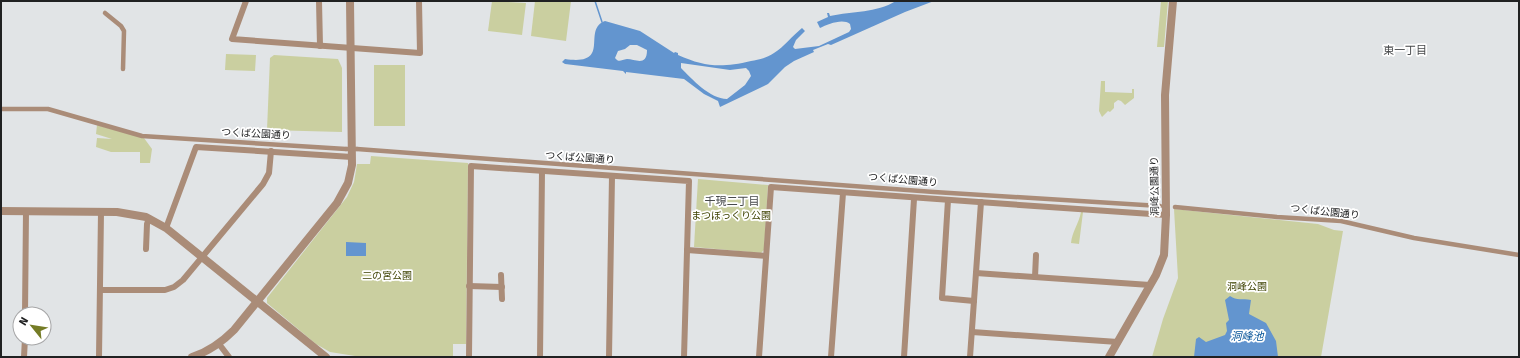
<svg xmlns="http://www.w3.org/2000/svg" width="1520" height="358" viewBox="0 0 1520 358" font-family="'Fira Sans','Noto Sans JP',sans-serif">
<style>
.green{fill:#cacfa0}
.water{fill:#6395cf;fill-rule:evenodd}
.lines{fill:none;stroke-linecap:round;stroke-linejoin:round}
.stream{stroke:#6395cf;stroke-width:1.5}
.pedestrian{stroke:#aa8c78;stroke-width:4.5}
.minor{stroke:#aa8c78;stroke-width:6}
.tertiary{stroke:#aa8c78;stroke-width:8}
.pedestrian-bridge{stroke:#aa8c78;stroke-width:4.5}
.labels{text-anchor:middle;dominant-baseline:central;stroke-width:3.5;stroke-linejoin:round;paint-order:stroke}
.street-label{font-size:10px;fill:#202122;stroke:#fff}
.park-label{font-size:10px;fill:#3d4101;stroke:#fff}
.neighbourhood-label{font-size:11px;fill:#47494b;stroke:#fff}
.water-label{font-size:11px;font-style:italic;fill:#015097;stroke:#fff}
</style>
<rect width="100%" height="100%" fill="#e1e4e6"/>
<!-- green -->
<g class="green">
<path d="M 492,1 L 526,3 L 522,35 L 488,31 Z"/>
<path d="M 535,1 L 571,1 L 566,41 L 531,36 Z"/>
<path d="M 1161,1 L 1168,1 L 1164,47 L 1157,47 Z"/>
<path d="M 226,54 L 256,55 L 255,71 L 225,70 Z"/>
<path d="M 274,55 L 338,59 L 342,68 L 342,132 L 267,130 L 270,58 Z"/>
<rect x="374" y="65" width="31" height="61"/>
<path d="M 1101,81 L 1105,81 L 1105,92 L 1132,93 L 1132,89 L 1134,89 L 1134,98 L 1125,105 L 1121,101 L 1118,100 L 1114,103 L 1114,108 L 1110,112 L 1108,111 L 1102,117 L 1099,111 Z"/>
<path d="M 97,125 L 144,138 L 152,149 L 150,163 L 140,163 L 140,152 L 111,152 L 96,147 L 97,138 L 112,139 L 96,134 Z"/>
<path d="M 371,156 L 468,163 L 466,344 L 453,344 L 453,357 L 355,356 L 330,352 L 316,344 L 267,303 L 267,298 L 347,197 L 354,182 L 357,164 L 370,164 Z"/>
<path d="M 698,179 L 768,185 L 764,250 L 761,253 L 694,247 Z"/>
<path d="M 1174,209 L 1318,224 L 1334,230 L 1343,231 L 1321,357 L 1152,357 L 1163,319 L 1178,278 Z"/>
<path d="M 1081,212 L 1083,212 L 1079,244 L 1071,243 C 1072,232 1079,223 1081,212 Z"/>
</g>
<!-- water -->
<g class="water">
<path d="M 896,1 L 934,1 L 905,12 L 831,45 L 828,44 L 813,50 L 814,52 L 794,61 L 785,67 L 768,84 L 720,107 L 718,101 L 704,94 L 684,79 L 626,72 L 626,74 L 623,71 L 565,64 L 562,62 L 565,59 C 613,66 581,30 605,21 L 640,31 L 674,53 L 675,52 L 678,53 L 678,55 C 705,67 721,68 751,61 C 758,60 767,58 774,53 C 784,47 792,36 802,28 L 805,31 L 796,40 L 793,47 L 795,49 L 819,46 L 849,32 L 851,29 L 850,24 C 843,18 828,24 820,28 L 817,22 L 828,17 L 827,13 L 829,13 L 830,16 C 853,11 876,13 896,1 ZM 630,45 L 637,45 L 647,50 C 647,67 635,59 627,59 C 621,60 619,63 615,58 L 618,51 L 625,49 ZM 681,63 L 730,70 L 746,68 L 749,71 L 751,76 L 745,85 L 727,99 C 710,99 692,79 681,68 Z"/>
<path d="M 346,242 L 366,243 L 366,256 L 346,256 Z"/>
<path d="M 1230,296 C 1237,301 1242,298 1251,300 L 1249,314 L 1266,323 L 1276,341 L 1278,357 L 1194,357 L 1196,339 L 1199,337 L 1206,342 L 1225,335 L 1227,331 L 1226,323 L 1229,320 L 1225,300 Z"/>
</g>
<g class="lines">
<!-- stream -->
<path class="stream" d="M 595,1 L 602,22"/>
<!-- pedestrian -->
<g class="pedestrian">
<path d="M 105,13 L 121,26 L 124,31 L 123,69"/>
<path d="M 1,109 L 48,109 L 142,136 L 346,149"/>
<path d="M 357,149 L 934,192 L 1160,206"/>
<path d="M 1175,207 L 1277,217 L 1341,221 L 1414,238 L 1519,255"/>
</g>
<!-- minor -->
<g class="minor">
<path d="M 246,1 L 232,39 L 420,53 L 419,1"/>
<path d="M 319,1 L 320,46"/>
<path d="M 948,200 L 942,298 L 974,301"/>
<path d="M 166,228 L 196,147 L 352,157"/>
<path d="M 146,249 L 147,224 L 149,218"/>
<path d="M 687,250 L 766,256"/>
<path d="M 976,273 L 1150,285"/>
<path d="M 501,275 L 502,299"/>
<path d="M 1035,277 L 1036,255"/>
<path d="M 469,286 L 502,287"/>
<path d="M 100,290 L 165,290 L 174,287 L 183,280 L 263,184 L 269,173 L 271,151"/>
<path d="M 25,314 L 26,211"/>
<path d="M 972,332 L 1118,342"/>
<path d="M 219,344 L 229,357"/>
<path d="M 24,357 L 25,338"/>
<path d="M 99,357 L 101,212"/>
<path d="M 469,357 L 471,166 L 689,181 L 684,357"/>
<path d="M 540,357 L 542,171"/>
<path d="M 609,357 L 612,176"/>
<path d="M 759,357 L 771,187 C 903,197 1034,206 1166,215"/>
<path d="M 831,357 L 843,193"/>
<path d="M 904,357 L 914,199"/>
<path d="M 970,357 L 981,202"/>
</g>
<!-- tertiary -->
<g class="tertiary">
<path d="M 1,211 L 117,212 L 146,217 L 166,228 L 326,357"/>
<path d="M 192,357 C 208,352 222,342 234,330 L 337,203 L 348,183 L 352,165 L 350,1"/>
<path d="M 1109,357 L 1156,275 L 1164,255 L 1166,215 L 1165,95 L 1173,1"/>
</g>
<!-- pedestrian-bridge -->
<path class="pedestrian-bridge" d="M 346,149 L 357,149"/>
</g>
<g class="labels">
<!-- street labels -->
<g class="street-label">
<text transform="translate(256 134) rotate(3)">つくば公園通り</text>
<text transform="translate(580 158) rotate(4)">つくば公園通り</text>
<text transform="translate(903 180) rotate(5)">つくば公園通り</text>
<text transform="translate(1155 186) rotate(-91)">洞峰公園通り</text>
<text transform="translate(1325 212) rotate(6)">つくば公園通り</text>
</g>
<!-- park labels -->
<g class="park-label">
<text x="731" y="216">まつぼっくり公園</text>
<text x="387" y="276">二の宮公園</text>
<text x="1247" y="287">洞峰公園</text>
</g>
<!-- neighbourhood labels -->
<g class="neighbourhood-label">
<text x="1405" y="50">東一丁目</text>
<text x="732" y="201">千現二丁目</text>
</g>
<!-- water labels -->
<g class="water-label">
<text x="1247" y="336">洞峰池</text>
</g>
</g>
<!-- border -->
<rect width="1520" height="358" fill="none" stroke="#202122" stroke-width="4"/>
<!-- north arrow -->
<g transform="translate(32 326) rotate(300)"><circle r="19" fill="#ffffff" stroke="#a6a6a7"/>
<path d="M0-3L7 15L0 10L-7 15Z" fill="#757c26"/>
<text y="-6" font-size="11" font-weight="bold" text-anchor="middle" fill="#202122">N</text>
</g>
</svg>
